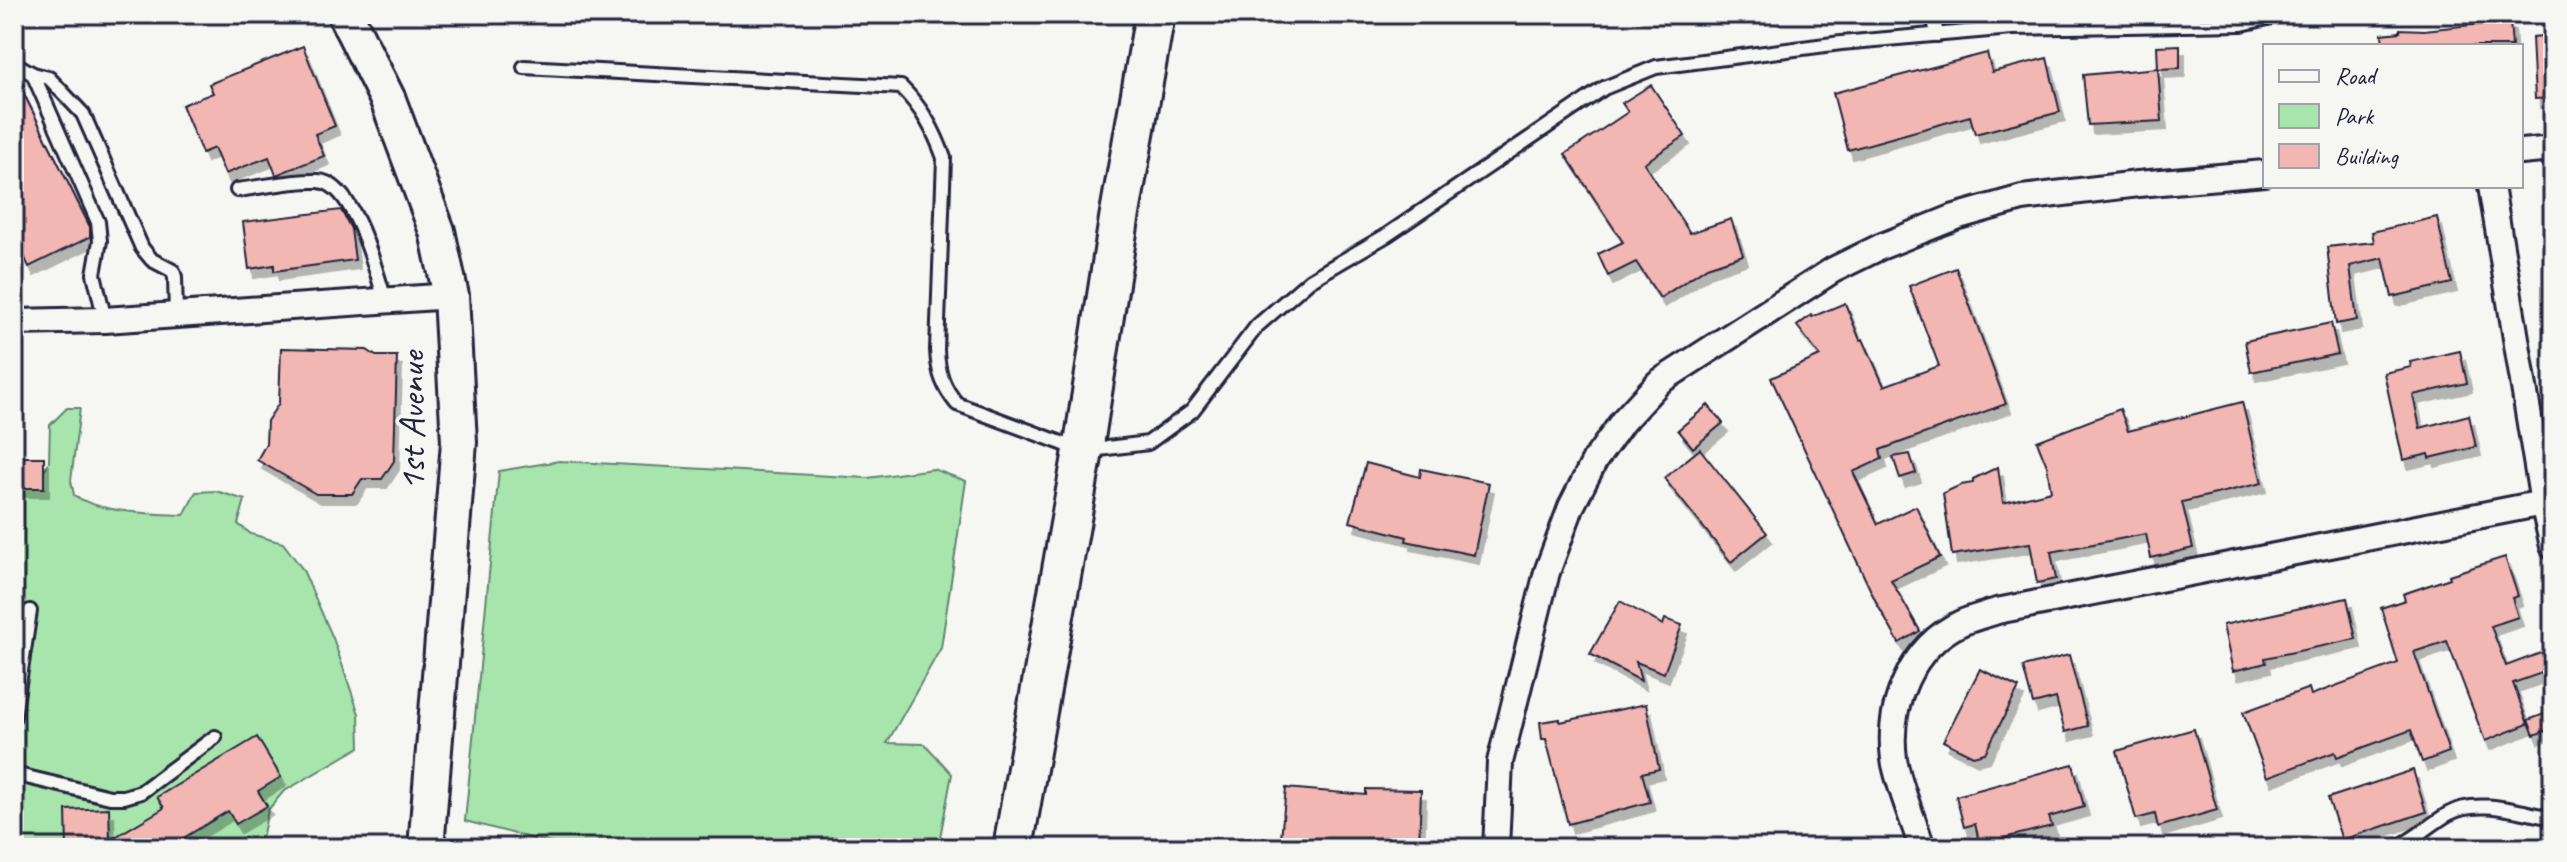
<svg xmlns="http://www.w3.org/2000/svg" width="2567" height="862" viewBox="0 0 2567 862" font-family="Caveat,sans-serif">
<style>
.green{fill:#a7e5ac;stroke:#648474;stroke-width:2}
.building{fill:#f2b6b3;stroke:#22223b;stroke-width:2;filter:url(#shadow)}
.lines{fill:none;stroke-linecap:round;stroke-linejoin:round}
.lane-casing{stroke:#22223b;stroke-width:18}
.street-casing{stroke:#22223b;stroke-width:30}
.secondary-casing{stroke:#22223b;stroke-width:40}
.primary-casing{stroke:#22223b;stroke-width:44}
.lane{stroke:#f6f6f2;stroke-width:12}
.street{stroke:#f6f6f2;stroke-width:24}
.secondary{stroke:#f6f6f2;stroke-width:34}
.primary{stroke:#f6f6f2;stroke-width:38}
.labels{text-anchor:middle;dominant-baseline:central;stroke-width:7;stroke-linejoin:round;paint-order:stroke}
.street-label{font-size:38px;fill:#22223b;stroke:#f6f6f2}
</style>
<defs>
<filter id="shadow"><feDropShadow dx="5" dy="9" stdDeviation="0" flood-color="#0004"/></filter>
</defs>
<rect width="100%" height="100%" fill="#f6f6f2"/>
<filter id="ink" filterUnits="userSpaceOnUse"><feTurbulence type="fractalNoise" baseFrequency=".0125" numOctaves="2"/><feDisplacementMap in="SourceGraphic" scale="16" xChannelSelector="R" yChannelSelector="G"/><feConvolveMatrix kernelMatrix="1 2 1 2 8 2 1 2 1" color-interpolation-filters="sRGB"/></filter>
<g filter="url(#ink)">
<!-- green -->
<g class="green">
<path d="M 67,408 L 80,408 L 71,481 L 74,495 C 99,513 153,514 184,515 L 196,492 L 216,491 L 245,500 L 238,524 L 251,534 L 283,543 L 303,570 L 333,638 L 359,714 L 360,747 L 283,792 L 268,810 L 263,834 L 251,847 L 14,848 L 14,478 L 40,479 L 49,462 L 50,425 Z"/>
<path d="M 559,461 L 868,478 L 933,469 L 966,481 L 941,648 L 887,743 L 925,744 L 952,774 L 938,848 L 569,848 L 465,821 L 499,471 Z"/>
</g>
<!-- building -->
<g class="building">
<path d="M 2510,21 L 2512,46 L 2383,46 L 2382,34 L 2400,32 L 2400,29 L 2424,30 Z"/>
<path d="M 2553,35 L 2553,98 L 2535,99 L 2532,37 Z"/>
<path d="M 2180,45 L 2180,68 L 2158,69 L 2157,46 Z"/>
<path d="M 303,46 L 335,126 L 315,134 L 324,156 L 276,175 L 269,157 L 225,174 L 214,148 L 202,153 L 182,105 L 213,93 L 209,84 Z"/>
<path d="M 1987,53 L 1992,72 L 2047,58 L 2060,112 L 1975,134 L 1970,116 L 1848,150 L 1833,93 Z"/>
<path d="M 2158,68 L 2162,121 L 2088,125 L 2083,75 Z"/>
<path d="M 14,74 L 90,227 L 90,237 L 29,267 L 14,235 Z"/>
<path d="M 1651,85 L 1685,136 L 1644,163 L 1690,233 L 1731,219 L 1743,255 L 1707,267 L 1660,298 L 1636,262 L 1608,276 L 1598,254 L 1623,242 L 1565,154 L 1628,112 L 1622,103 Z"/>
<path d="M 341,210 L 351,229 L 355,260 L 274,271 L 274,265 L 249,269 L 243,222 Z"/>
<path d="M 2437,217 L 2452,283 L 2392,297 L 2383,258 L 2350,266 L 2357,320 L 2336,324 L 2327,247 L 2374,242 L 2372,232 Z"/>
<path d="M 1956,268 L 2006,404 L 1880,450 L 1882,459 L 1853,472 L 1878,524 L 1916,506 L 1940,557 L 1891,580 L 1920,631 L 1899,643 L 1877,604 L 1771,378 L 1820,356 L 1797,326 L 1811,315 L 1812,317 L 1845,303 L 1860,340 L 1863,339 L 1884,386 L 1939,366 L 1909,286 Z"/>
<path d="M 2331,323 L 2338,354 L 2251,372 L 2245,341 Z"/>
<path d="M 281,348 L 367,350 L 376,356 L 397,356 L 394,461 L 382,479 L 362,479 L 352,494 L 316,494 L 257,460 L 266,444 L 267,421 L 279,403 Z"/>
<path d="M 2460,351 L 2467,383 L 2413,395 L 2420,428 L 2469,415 L 2476,447 L 2430,458 L 2429,454 L 2403,460 L 2384,373 L 2411,367 L 2410,362 Z"/>
<path d="M 2242,402 L 2262,483 L 2182,502 L 2193,548 L 2151,558 L 2146,534 L 2051,552 L 2056,579 L 2037,583 L 2030,543 L 1952,555 L 1943,493 L 1961,485 L 1973,483 L 1973,479 L 1998,467 L 2003,503 L 2051,491 L 2047,466 L 2037,441 L 2120,409 L 2128,431 Z"/>
<path d="M 1708,405 L 1723,423 L 1693,448 L 1678,430 Z"/>
<path d="M 1700,449 L 1767,533 L 1731,562 L 1664,478 Z"/>
<path d="M 1910,454 L 1916,473 L 1900,478 L 1893,457 Z"/>
<rect x="14" y="457" width="30" height="31"/>
<path d="M 1366,463 L 1420,477 L 1421,469 L 1489,483 L 1474,555 L 1406,541 L 1407,537 L 1350,522 Z"/>
<path d="M 2505,557 L 2518,596 L 2512,598 L 2518,617 L 2491,626 L 2506,666 L 2546,651 L 2553,669 L 2513,683 L 2528,724 L 2485,741 L 2447,641 L 2414,652 L 2449,752 L 2422,762 L 2411,730 L 2337,757 L 2335,752 L 2267,777 L 2243,712 L 2309,688 L 2311,695 L 2398,663 L 2381,608 L 2405,600 L 2403,594 L 2450,578 L 2449,575 Z"/>
<path d="M 2347,598 L 2356,639 L 2265,658 L 2266,663 L 2233,671 L 2223,625 Z"/>
<path d="M 1620,601 L 1663,625 L 1665,619 L 1682,625 L 1664,673 L 1636,662 L 1641,681 L 1590,654 Z"/>
<path d="M 2069,655 L 2088,726 L 2065,732 L 2056,698 L 2033,704 L 2023,667 Z"/>
<path d="M 1980,669 L 2019,688 L 1985,753 L 1973,756 L 1943,741 Z"/>
<path d="M 1646,704 L 1659,769 L 1642,773 L 1650,802 L 1568,824 L 1546,739 L 1542,739 L 1540,722 L 1560,719 L 1560,722 Z"/>
<path d="M 2547,713 L 2553,728 L 2534,735 L 2528,720 Z"/>
<path d="M 2194,729 L 2217,810 L 2158,827 L 2155,814 L 2136,819 L 2117,751 Z"/>
<path d="M 257,737 L 281,777 L 258,791 L 267,806 L 236,824 L 228,811 L 167,848 L 67,848 L 66,810 L 109,808 L 110,840 L 164,808 L 157,797 Z"/>
<path d="M 2073,764 L 2084,807 L 2049,817 L 2052,826 L 1980,844 L 1975,824 L 1964,827 L 1956,796 Z"/>
<path d="M 2413,770 L 2426,812 L 2342,840 L 2328,798 Z"/>
<path d="M 1286,788 L 1366,795 L 1366,789 L 1421,790 L 1419,848 L 1280,848 Z"/>
</g>
<g class="lines">
<defs>
<g id="lane">
<path d="M 1933,14 L 1937,35"/>
<path d="M 14,63 L 33,74 L 98,222 L 100,241 L 94,274 L 105,320"/>
<path d="M 524,67 L 901,87 C 922,108 934,130 944,158 L 937,350 C 938,373 943,387 957,404 L 1083,451 L 1148,443 L 1192,411 L 1257,326 L 1310,280 L 1387,235 L 1604,88 L 1656,67 L 1841,43 L 2012,28 L 2242,24 L 2285,14"/>
<path d="M 33,74 L 49,78 L 83,114 L 142,248 L 152,260 L 173,271 L 175,277 L 176,315"/>
<path d="M 237,190 C 263,187 292,180 318,181 C 354,182 376,271 385,300"/>
<path d="M 14,302 L 21,321"/>
<path d="M 14,717 L 30,611"/>
<path d="M 14,774 L 110,797 L 124,797 L 141,792 L 215,737"/>
<path d="M 2395,848 C 2415,840 2429,825 2448,814 C 2477,797 2522,813 2553,818"/>
</g>
<g id="street">
<path d="M 2521,152 L 2553,149"/>
<path d="M 2491,186 L 2543,503 L 2553,546"/>
<path d="M 14,322 L 105,320 L 451,296"/>
<path d="M 1496,848 L 1500,762 L 1547,572 L 1571,507 L 1595,460 L 1623,421 L 1659,382 L 1833,270 L 1880,247 L 1955,217 L 2022,198 L 2138,184 L 2265,173"/>
<path d="M 1922,848 C 1914,821 1898,785 1894,759 C 1887,705 1911,647 1961,623 C 1972,618 1985,615 1997,611 L 2543,503"/>
</g>
<path id="secondary" d="M 345,14 L 388,100 L 437,231 L 451,296 L 459,442 L 426,848"/>
<path id="primary" d="M 1013,848 L 1083,451 L 1119,219 L 1155,14"/>
</defs>
<!-- lane casing -->
<use href="#lane" class="lane-casing"/>
<!-- street casing -->
<use href="#street" class="street-casing"/>
<!-- secondary casing -->
<use href="#secondary" class="secondary-casing"/>
<!-- primary casing -->
<use href="#primary" class="primary-casing"/>
<!-- lane -->
<use href="#lane" class="lane"/>
<!-- street -->
<use href="#street" class="street"/>
<!-- secondary -->
<use href="#secondary" class="secondary"/>
<!-- primary -->
<use href="#primary" class="primary"/>
</g>
</g>
<g class="labels">
<!-- street labels -->
<g class="street-label">
<text transform="translate(411 421) rotate(-90)">1st Avenue</text>
</g>
</g>
<!-- margin -->
<rect width="2567" height="862" fill="none" stroke="#f6f6f2" stroke-width="48"/>
<rect x="24" y="24" width="2519" height="814" fill="none" stroke="#22223b" stroke-width="3" filter="url(#ink)"/>
<!-- legend -->
<rect x="2263" y="44" width="260" height="144" fill="#f6f6f2" stroke="#a1a1a9" stroke-width="2"/>
<rect x="2279" y="70" width="40" height="12" fill="#f6f6f2" stroke="#a1a1a9" stroke-width="2"/>
<text x="2335" y="84" font-size="24" fill="#22223b">Road</text>
<rect x="2279" y="104" width="40" height="24" fill="#a7e5ac" stroke="#a1a1a9" stroke-width="2"/>
<text x="2335" y="124" font-size="24" fill="#22223b">Park</text>
<rect x="2279" y="144" width="40" height="24" fill="#f2b6b3" stroke="#a1a1a9" stroke-width="2"/>
<text x="2335" y="164" font-size="24" fill="#22223b">Building</text>
</svg>
